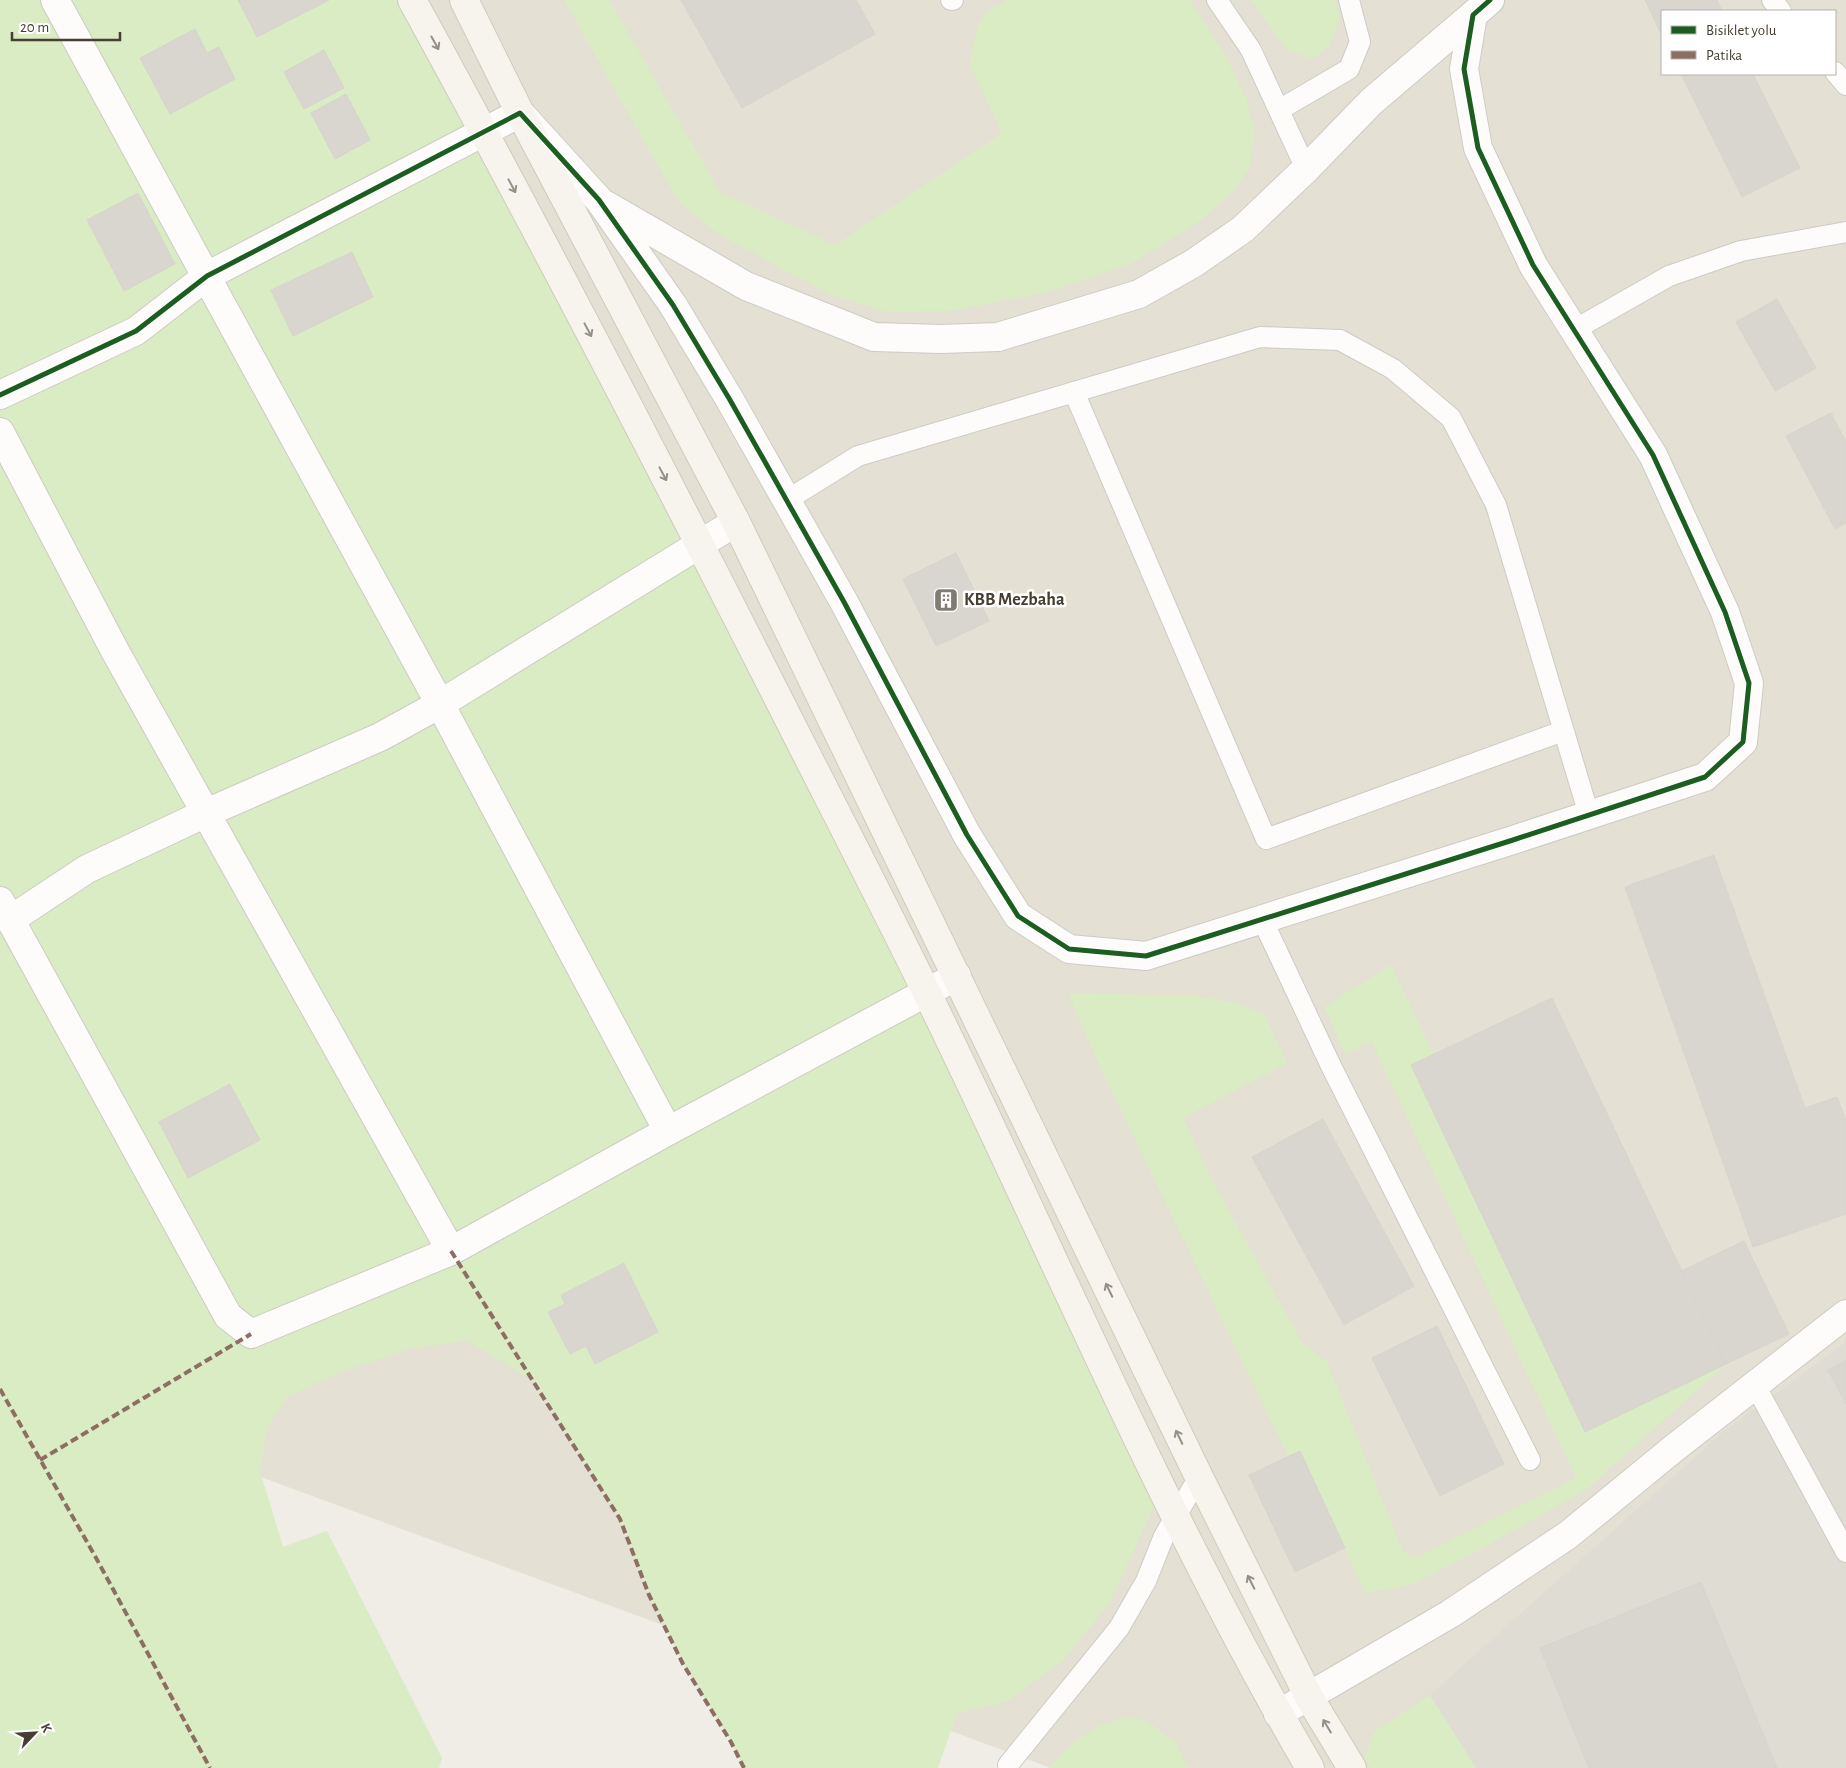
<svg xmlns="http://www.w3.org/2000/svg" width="1846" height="1768" viewBox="0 0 1846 1768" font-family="'Alegreya Sans',sans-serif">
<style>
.residential{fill:#e4e0d3;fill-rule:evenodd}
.industrial{fill:#dfdcd4}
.green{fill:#d9ecc3}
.building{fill:#d8d6cf;stroke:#d7d4cc}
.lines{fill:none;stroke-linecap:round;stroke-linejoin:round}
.lane-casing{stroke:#cdcbc4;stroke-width:22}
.street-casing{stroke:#cdcbc4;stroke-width:30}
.secondary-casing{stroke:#cfcbbc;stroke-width:30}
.lane{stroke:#fdfcfb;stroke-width:20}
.street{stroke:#fdfcfb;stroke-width:28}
.secondary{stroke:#f6f4ed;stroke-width:28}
.quiet{stroke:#8d6e63;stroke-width:4;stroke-dasharray:8 4;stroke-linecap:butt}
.cycleway-casing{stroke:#fff;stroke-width:8}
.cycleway{stroke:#1b5e20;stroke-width:5}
.oneway{stroke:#959086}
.labels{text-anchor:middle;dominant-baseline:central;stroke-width:5;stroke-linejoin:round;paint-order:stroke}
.poi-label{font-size:18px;font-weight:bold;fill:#453f32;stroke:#fff;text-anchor:start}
</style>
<rect width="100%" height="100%" fill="#efede6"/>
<!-- residential -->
<path class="residential" d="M 0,0 L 1846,0 L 1846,1768 L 1051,1768 L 0,1381 ZM 1662,11 L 1835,11 L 1835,74 L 1662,74 Z"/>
<!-- industrial -->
<path class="industrial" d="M 1846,1342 L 1846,1768 L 1476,1768 L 1430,1695 L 1723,1432 Z"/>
<!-- green -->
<g class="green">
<path d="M 0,0 L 409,0 L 699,543 L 1155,1504 L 1110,1602 L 1063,1661 L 1006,1702 L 957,1713 L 938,1768 L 744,1768 L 731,1742 L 683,1664 L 649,1595 L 620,1519 L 532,1379 L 467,1341 L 412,1348 L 341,1372 L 287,1397 L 268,1426 L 260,1471 L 283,1547 L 327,1531 L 442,1758 L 439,1768 L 0,1768 Z"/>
<path d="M 564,0 L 609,0 L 720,192 L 835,245 L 1002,133 L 970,64 L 977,27 L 987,11 L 1007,0 L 1190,0 L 1225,55 L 1247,100 L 1254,132 L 1250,166 L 1234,191 L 1197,223 L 1132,263 L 1048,292 L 950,311 L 887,312 L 833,296 L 720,235 L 678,201 Z"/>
<path d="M 1251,0 L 1335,0 L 1340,20 L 1329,45 L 1312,60 L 1285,48 Z"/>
<path d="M 1391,965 L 1434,1055 L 1411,1066 L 1585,1431 L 1726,1364 L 1587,1489 L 1481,1549 L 1410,1585 L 1365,1593 L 1300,1451 L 1288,1456 L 1100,1067 L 1068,993 L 1197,996 L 1237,1003 L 1265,1015 L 1287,1063 L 1183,1118 L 1209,1174 L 1302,1343 L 1327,1362 L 1403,1552 L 1417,1557 L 1576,1478 L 1372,1042 L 1345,1054 L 1324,1007 Z"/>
<path d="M 1430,1695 L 1476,1768 L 1371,1768 L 1364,1759 L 1374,1732 Z"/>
<path d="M 1128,1716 L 1149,1722 L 1175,1742 L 1189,1768 L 1048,1768 L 1074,1742 L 1098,1726 Z"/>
</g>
<!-- building -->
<g class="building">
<path d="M 238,0 L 329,0 L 257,37 Z"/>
<path d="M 681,0 L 856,0 L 875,34 L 742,108 Z"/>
<path d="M 1645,0 L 1717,0 L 1722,11 L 1662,11 L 1662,36 Z"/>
<path d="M 195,29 L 207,53 L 219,47 L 235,79 L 170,114 L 140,58 Z"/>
<path d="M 324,50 L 344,88 L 304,109 L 284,72 Z"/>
<path d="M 1681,74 L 1753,74 L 1800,168 L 1742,197 Z"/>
<path d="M 346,94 L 370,140 L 335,159 L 311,113 Z"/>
<path d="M 138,193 L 175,264 L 124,291 L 87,220 Z"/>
<path d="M 352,252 L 373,297 L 293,336 L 271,290 Z"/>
<path d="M 1777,299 L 1816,368 L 1775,391 L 1736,322 Z"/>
<path d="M 1831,413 L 1846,442 L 1846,523 L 1835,529 L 1786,436 Z"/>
<path d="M 956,553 L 989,621 L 936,646 L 903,579 Z"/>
<path d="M 1714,855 L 1805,1108 L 1837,1097 L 1846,1121 L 1846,1214 L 1753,1247 L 1625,887 Z"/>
<path d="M 1552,998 L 1726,1364 L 1585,1432 L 1411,1065 Z"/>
<path d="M 230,1084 L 260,1140 L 188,1178 L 159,1122 Z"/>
<path d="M 1323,1119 L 1414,1286 L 1344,1325 L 1252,1157 Z"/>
<path d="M 1744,1241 L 1789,1334 L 1726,1364 L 1681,1271 Z"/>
<path d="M 624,1263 L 658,1332 L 595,1364 L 586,1346 L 570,1354 L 548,1312 L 565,1304 L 561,1295 Z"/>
<path d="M 1437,1326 L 1504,1464 L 1440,1496 L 1372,1358 Z"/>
<path d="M 1846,1360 L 1846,1404 L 1828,1370 Z"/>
<path d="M 1300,1451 L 1345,1548 L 1295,1572 L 1249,1475 Z"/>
<path d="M 1701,1582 L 1777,1768 L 1589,1768 L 1540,1648 Z"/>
</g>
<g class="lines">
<defs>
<g id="lane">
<path d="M 951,0 L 953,0"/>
<path d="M 1217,0 L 1251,50 L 1306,169"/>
<path d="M 1772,0 L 1781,11"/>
<path d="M 1835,72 L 1846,85"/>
<path d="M 1279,110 L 1349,69 L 1360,42 L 1349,0"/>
<path d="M 1574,330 L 1669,276 L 1741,251 L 1846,232"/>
<path d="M 1074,392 L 1266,839 L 1563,731"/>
<path d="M 787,500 L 858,456 L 1260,337 L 1340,340 L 1393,369 L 1451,418 L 1496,505 L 1589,815"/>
<path d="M 1262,919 L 1331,1066 L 1530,1460"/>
<path d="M 1755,1385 L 1846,1552"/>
<path d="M 1008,1765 L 1119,1628 L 1146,1581 L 1164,1536 L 1199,1477"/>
</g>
<g id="street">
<path d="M 55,0 L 440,704 L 668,1131"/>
<path d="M 606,205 L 746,286 L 874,337 L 941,339 L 998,337 L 1139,294 L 1194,263 L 1243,229 L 1306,169 L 1371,102 L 1473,15"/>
<path d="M 0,395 L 136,331 L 207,276 L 520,113 L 599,200 L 673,305 L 730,400 L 844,602 L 967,835 L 1018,916 L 1069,949 L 1146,956 L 1513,840 L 1705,777 L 1743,742 L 1749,683 L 1725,612 L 1653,455 L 1533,265 L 1478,148 L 1464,69 L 1473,15 L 1490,0"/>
<path d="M 0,432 L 115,651 L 451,1251"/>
<path d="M 0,901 L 228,1316 L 251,1334 L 451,1251 L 668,1131 L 957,976"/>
<path d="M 10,920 L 87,869 L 206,813 L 380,737 L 440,704 L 736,522"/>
<path d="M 1278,1714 L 1450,1614 L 1568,1535 L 1673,1449 L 1846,1314"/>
</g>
<g id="secondary">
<path d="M 412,0 C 540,233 662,469 782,706 C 830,801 879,895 926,991 C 1053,1250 1164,1518 1310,1768"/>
<path d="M 464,0 L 520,113 L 736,522 L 1199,1477 L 1309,1697 L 1352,1768"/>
</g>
</defs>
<!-- lane casing -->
<use href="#lane" class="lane-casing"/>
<!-- street casing -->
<use href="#street" class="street-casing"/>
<!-- secondary casing -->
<use href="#secondary" class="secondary-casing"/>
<!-- lane -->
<use href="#lane" class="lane"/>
<!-- street -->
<use href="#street" class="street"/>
<!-- secondary -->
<use href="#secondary" class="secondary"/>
<!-- quiet -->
<g class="quiet">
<path d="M 451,1251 L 620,1519 L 649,1595 L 683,1664 L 731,1742 L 744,1768"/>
<path d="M 0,1389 L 95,1556 L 210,1768"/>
<path d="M 40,1460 L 251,1334"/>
</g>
<defs>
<path id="cycleway" d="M 0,395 L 136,331 L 207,276 L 520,113 L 599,200 L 673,305 L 730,400 L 844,602 L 967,835 L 1018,916 L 1069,949 L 1146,956 L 1513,840 L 1705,777 L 1743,742 L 1749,683 L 1725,612 L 1653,455 L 1533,265 L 1478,148 L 1464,69 L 1473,15 L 1490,0"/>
</defs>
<!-- cycleway casing -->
<use href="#cycleway" class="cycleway-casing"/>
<!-- cycleway -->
<use href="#cycleway" class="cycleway"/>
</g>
<!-- one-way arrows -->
<defs><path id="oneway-shaft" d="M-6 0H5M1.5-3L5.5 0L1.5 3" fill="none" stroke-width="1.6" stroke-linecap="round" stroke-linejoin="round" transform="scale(1.25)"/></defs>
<g class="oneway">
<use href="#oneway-shaft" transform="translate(435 43) rotate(61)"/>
<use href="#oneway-shaft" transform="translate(512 186) rotate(62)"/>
<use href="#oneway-shaft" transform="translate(588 330) rotate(62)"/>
<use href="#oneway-shaft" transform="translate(663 474) rotate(62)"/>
<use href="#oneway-shaft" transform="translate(1109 1290) rotate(-116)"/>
<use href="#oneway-shaft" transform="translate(1179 1437) rotate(-116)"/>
<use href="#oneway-shaft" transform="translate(1251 1582) rotate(-117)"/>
<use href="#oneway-shaft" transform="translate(1327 1726) rotate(-121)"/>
</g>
<!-- icons -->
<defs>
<symbol id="building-square" viewBox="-11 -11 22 22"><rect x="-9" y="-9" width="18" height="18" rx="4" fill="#807c71" stroke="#fff"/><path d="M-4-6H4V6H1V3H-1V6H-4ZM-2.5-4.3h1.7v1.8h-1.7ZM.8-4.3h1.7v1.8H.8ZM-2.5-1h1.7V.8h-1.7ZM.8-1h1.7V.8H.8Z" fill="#fff"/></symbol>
</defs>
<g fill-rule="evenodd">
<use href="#building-square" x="932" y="586" width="28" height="28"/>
</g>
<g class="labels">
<!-- poi labels -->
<g class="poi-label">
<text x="964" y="600">KBB Mezbaha</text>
</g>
</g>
<!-- legend -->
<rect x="1661" y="10" width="175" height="65" fill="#ffffff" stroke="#b5b2ad"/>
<rect x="1671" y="26" width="25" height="8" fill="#1b5e20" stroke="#b5b2ad"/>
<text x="1706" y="35" font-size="15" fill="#453f32">Bisiklet yolu</text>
<rect x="1671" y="51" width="25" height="8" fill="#8d6e63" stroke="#b5b2ad"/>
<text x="1706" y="60" font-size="15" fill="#453f32">Patika</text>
<!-- north arrow -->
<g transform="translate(35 1733) rotate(65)" stroke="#ffffff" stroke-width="4" paint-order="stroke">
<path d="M0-4L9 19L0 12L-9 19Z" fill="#453f32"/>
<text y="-8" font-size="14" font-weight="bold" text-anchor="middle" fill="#453f32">K</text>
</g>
<!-- scale -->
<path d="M12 32v8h108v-8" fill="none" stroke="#453f32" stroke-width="2.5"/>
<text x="20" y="32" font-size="15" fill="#453f32" stroke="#ffffff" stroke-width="4" paint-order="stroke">20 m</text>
</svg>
